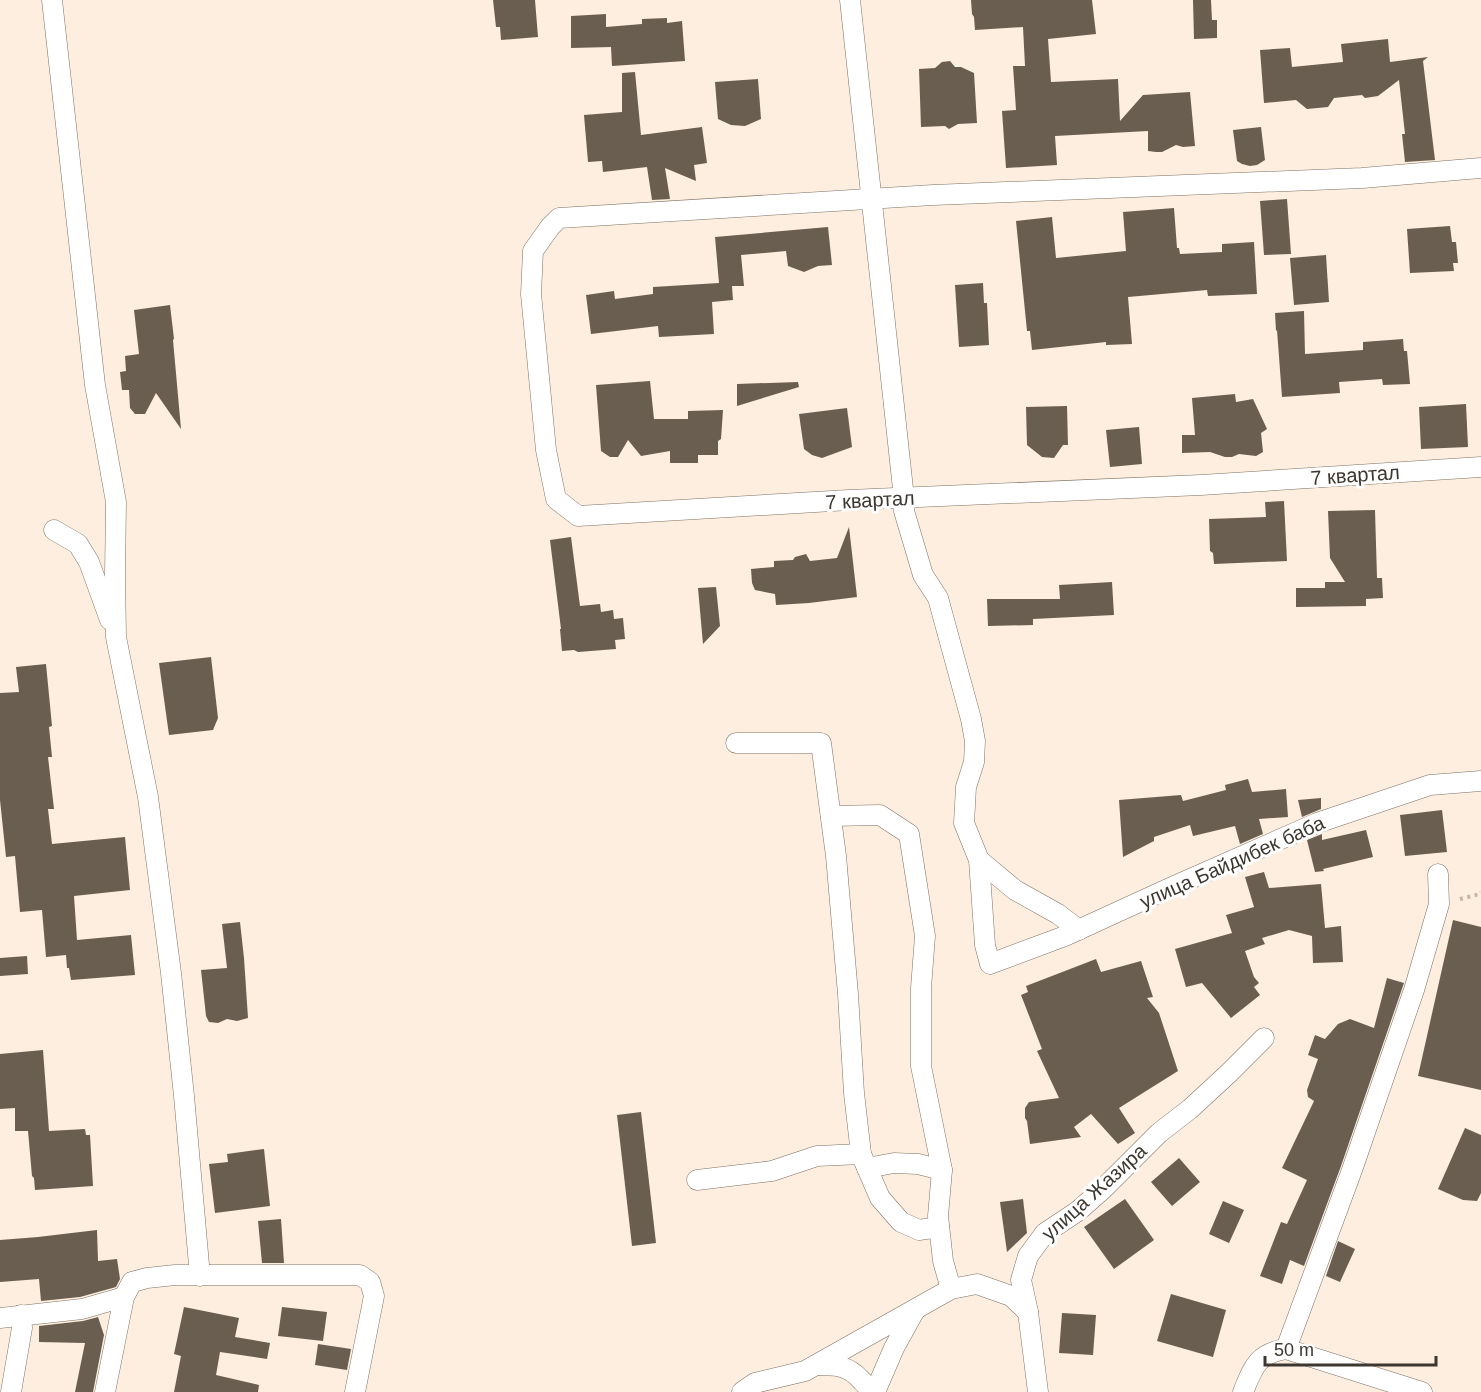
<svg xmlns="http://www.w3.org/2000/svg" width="1481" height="1392" viewBox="0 0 1481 1392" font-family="Arial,sans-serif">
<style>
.building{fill:#6a5e51}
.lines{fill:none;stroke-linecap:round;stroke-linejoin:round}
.minor-casing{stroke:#7e7164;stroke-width:21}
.path{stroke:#c3b7ab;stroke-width:4;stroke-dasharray:3 4.5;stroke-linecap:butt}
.minor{stroke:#fff;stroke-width:20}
.labels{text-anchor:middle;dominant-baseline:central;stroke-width:6;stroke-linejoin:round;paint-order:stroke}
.street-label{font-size:20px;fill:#3d3731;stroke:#fefefe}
</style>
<rect width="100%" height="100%" fill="#fdeedf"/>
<!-- building -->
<g class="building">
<path d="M 493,0 L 535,0 L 538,37 L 501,40 L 500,27 L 496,27 Z"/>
<path d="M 971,0 L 1092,0 L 1096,34 L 1048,39 L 1051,82 L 1118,79 L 1120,121 L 1143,95 L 1190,92 L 1195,146 L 1183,147 L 1176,145 L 1162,152 L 1156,152 L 1148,151 L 1148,131 L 1055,136 L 1057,165 L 1006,168 L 1002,111 L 1016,110 L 1013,66 L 1025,66 L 1023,27 L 975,30 L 974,17 L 972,14 Z"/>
<path d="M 1193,0 L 1211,0 L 1212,20 L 1217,20 L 1217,38 L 1194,39 Z"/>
<path d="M 606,14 L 606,27 L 642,24 L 642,19 L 667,18 L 667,23 L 682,21 L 685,61 L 612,66 L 611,47 L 571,48 L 571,16 Z"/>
<path d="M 1388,39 L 1390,62 L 1428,57 L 1423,61 L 1435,160 L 1405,162 L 1402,134 L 1405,134 L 1399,80 L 1378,96 L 1365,98 L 1362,95 L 1334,98 L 1328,107 L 1307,109 L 1296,100 L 1264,103 L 1260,50 L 1290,48 L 1292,67 L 1343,62 L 1341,44 Z"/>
<path d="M 950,61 L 955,67 L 961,67 L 974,73 L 977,123 L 958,124 L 949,129 L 945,126 L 921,127 L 919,69 L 935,68 L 942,62 Z"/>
<path d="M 635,72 L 641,135 L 702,127 L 707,163 L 694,165 L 696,181 L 665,168 L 670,199 L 652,200 L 647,167 L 603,172 L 602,161 L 588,162 L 584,115 L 622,112 L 622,73 Z"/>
<path d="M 758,79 L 761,119 L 745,126 L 731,125 L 718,119 L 715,82 Z"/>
<path d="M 1261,127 L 1265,160 L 1257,165 L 1250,166 L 1242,164 L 1237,161 L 1233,130 Z"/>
<path d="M 1287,199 L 1291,254 L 1264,255 L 1260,201 Z"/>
<path d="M 1174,208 L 1177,248 L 1179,248 L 1180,254 L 1222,252 L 1222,244 L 1254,242 L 1257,294 L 1208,296 L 1207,290 L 1128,297 L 1132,344 L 1106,345 L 1106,342 L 1032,350 L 1030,331 L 1027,331 L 1016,221 L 1052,217 L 1056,258 L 1126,251 L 1123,212 Z"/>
<path d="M 1450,226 L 1452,242 L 1456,242 L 1458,263 L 1453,263 L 1454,271 L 1410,273 L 1407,229 Z"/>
<path d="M 828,227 L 832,265 L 818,266 L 804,272 L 788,266 L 786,251 L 741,255 L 744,286 L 732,286 L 733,300 L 712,302 L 714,334 L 659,337 L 658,326 L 591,334 L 586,295 L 614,291 L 615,299 L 653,294 L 653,287 L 719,283 L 715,237 Z"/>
<path d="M 1326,255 L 1329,302 L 1294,305 L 1290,258 Z"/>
<path d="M 983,283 L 984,303 L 987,303 L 989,345 L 959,347 L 955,285 Z"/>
<path d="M 170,305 L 174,339 L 173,340 L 181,429 L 156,393 L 145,414 L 135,414 L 130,408 L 129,390 L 122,390 L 120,372 L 126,371 L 125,356 L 139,354 L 134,310 Z"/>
<path d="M 1304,311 L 1305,354 L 1363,350 L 1363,342 L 1403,339 L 1404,351 L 1407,351 L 1410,384 L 1383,385 L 1382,379 L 1339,382 L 1340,393 L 1282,397 L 1277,330 L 1276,331 L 1275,313 Z"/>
<path d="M 650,381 L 654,419 L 688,419 L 688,411 L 723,410 L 721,439 L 718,441 L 718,455 L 698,455 L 698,463 L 670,463 L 670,451 L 641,456 L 628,440 L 618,457 L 610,457 L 601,451 L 596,385 Z"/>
<path d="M 798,382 L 799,387 L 737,406 L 737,384 Z"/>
<path d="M 1235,394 L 1236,402 L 1253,399 L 1267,429 L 1261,433 L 1263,452 L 1256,456 L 1239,454 L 1232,457 L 1225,457 L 1210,452 L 1182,453 L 1182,435 L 1195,435 L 1192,398 Z"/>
<path d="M 1466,404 L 1468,447 L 1421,449 L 1419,407 Z"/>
<path d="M 1067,406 L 1068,445 L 1063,445 L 1054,458 L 1042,457 L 1027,445 L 1026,407 Z"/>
<path d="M 847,408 L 852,447 L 822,458 L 812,455 L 804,449 L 799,414 Z"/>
<path d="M 1139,427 L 1142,464 L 1110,467 L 1106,430 Z"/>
<path d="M 1284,501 L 1287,561 L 1214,564 L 1213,553 L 1210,551 L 1209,519 L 1266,517 L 1265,502 Z"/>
<path d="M 1375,510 L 1377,578 L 1382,578 L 1383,598 L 1366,599 L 1366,606 L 1296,607 L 1296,588 L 1325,588 L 1325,582 L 1345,582 L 1330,558 L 1328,511 Z"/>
<path d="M 849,527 L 857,597 L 809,603 L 776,605 L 775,594 L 755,590 L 752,583 L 751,569 L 774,567 L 774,561 L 793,560 L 795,557 L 806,554 L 810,561 L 837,558 Z"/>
<path d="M 571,537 L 580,606 L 600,604 L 601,612 L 613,610 L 614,619 L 623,618 L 625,639 L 615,640 L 616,649 L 578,652 L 574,650 L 562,651 L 560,629 L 561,629 L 550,540 Z"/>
<path d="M 1112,582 L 1114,615 L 1033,619 L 1033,625 L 988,626 L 987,599 L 1060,599 L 1059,585 Z"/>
<path d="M 716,587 L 720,626 L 703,644 L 698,588 Z"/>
<path d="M 211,657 L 218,718 L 213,730 L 169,735 L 159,663 Z"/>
<path d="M 46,664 L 52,726 L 49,727 L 52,757 L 48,757 L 54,809 L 48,809 L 52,844 L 125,837 L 130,890 L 74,896 L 77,940 L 131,935 L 135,975 L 71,980 L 69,968 L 67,968 L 66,955 L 46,957 L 42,910 L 20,912 L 15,856 L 6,857 L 0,800 L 0,693 L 19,692 L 16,667 Z"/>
<path d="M 1248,779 L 1252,792 L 1286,789 L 1288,817 L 1259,819 L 1263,834 L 1240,844 L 1235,826 L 1193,836 L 1190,825 L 1154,837 L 1154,841 L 1123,857 L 1119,800 L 1181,795 L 1183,801 L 1226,790 L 1225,785 Z"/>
<path d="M 1321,798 L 1321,809 L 1302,817 L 1298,800 Z"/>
<path d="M 1442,810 L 1447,852 L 1405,856 L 1400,815 Z"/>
<path d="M 1366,830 L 1373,857 L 1323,869 L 1324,871 L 1315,872 L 1307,840 L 1322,834 L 1322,840 Z"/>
<path d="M 1264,872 L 1269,888 L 1321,884 L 1325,928 L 1341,926 L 1343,962 L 1313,963 L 1312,936 L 1289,930 L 1262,938 L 1265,944 L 1245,951 L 1254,977 L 1259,983 L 1254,987 L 1260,995 L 1231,1018 L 1202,983 L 1186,987 L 1175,949 L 1232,933 L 1226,915 L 1254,907 L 1245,877 Z"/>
<path d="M 1453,920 L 1481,927 L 1481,1090 L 1418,1076 Z"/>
<path d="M 240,922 L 244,958 L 248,1018 L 237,1021 L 227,1019 L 218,1023 L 209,1022 L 206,1016 L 201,970 L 227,968 L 222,924 Z"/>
<path d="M 27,956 L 28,974 L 0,976 L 0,958 Z"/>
<path d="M 1096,959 L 1101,972 L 1141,961 L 1153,997 L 1147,998 L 1159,1013 L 1178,1071 L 1119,1108 L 1135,1133 L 1118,1144 L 1091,1114 L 1074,1127 L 1081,1137 L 1030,1144 L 1027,1121 L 1025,1118 L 1025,1108 L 1029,1102 L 1059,1098 L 1037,1051 L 1042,1049 L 1021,995 L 1028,992 L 1026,986 Z"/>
<path d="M 1387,978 L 1404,983 L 1341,1166 L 1304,1266 L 1290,1260 L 1282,1284 L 1260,1276 L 1281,1222 L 1287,1224 L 1307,1180 L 1282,1168 L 1314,1101 L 1308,1097 L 1307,1090 L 1318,1059 L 1308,1055 L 1315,1035 L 1325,1039 L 1338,1024 L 1350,1019 L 1374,1028 Z"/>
<path d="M 43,1050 L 49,1131 L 85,1129 L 86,1135 L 90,1135 L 93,1186 L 35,1190 L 34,1178 L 32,1176 L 28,1131 L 15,1131 L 15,1108 L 0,1109 L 0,1054 Z"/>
<path d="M 641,1112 L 656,1243 L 632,1246 L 617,1115 Z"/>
<path d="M 1465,1128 L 1481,1135 L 1481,1193 L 1477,1201 L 1463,1200 L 1438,1189 Z"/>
<path d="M 264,1149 L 270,1206 L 215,1213 L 209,1164 L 228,1162 L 227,1154 Z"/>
<path d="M 1179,1158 L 1200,1182 L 1172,1206 L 1151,1182 Z"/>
<path d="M 1023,1199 L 1027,1233 L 1007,1252 L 1000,1202 Z"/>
<path d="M 1125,1199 L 1154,1240 L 1114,1269 L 1084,1227 Z"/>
<path d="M 1223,1201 L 1244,1210 L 1229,1243 L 1209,1234 Z"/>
<path d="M 281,1219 L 284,1263 L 262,1263 L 258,1221 Z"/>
<path d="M 97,1230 L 98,1261 L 117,1259 L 120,1279 L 116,1287 L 80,1297 L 41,1301 L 39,1279 L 0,1282 L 0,1240 L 38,1237 Z"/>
<path d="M 1338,1241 L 1355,1249 L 1340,1282 L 1326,1276 Z"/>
<path d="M 1171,1294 L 1226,1310 L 1213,1357 L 1157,1341 Z"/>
<path d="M 184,1307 L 239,1318 L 235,1337 L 270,1343 L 267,1359 L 220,1352 L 216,1375 L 259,1385 L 258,1392 L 174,1392 L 181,1356 L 174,1354 Z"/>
<path d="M 282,1307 L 327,1312 L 323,1341 L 278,1336 Z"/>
<path d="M 1062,1313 L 1096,1315 L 1093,1355 L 1059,1353 Z"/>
<path d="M 98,1317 L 104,1335 L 93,1392 L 75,1392 L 85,1343 L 39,1342 L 39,1326 L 83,1321 Z"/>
<path d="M 318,1344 L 351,1349 L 347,1370 L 315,1365 Z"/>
</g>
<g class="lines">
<defs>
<g id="minor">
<path d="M 52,0 L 95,385 L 116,502 L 115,576 L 116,637 L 148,797 L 171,973 L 184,1096 L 200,1276"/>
<path d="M 850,0 L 904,498 L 904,511 L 923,575 L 938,598 L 971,719 L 975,741 L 974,762 L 966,787 L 964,823 L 979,860 L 985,945 L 990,964 L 1065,936 L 1172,887 L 1317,823 L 1430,785 L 1481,781"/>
<path d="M 1481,168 L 1362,178 L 933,195 L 559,218 L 550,227 L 533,251 L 531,294 L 546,450 L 556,499 L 578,516 L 849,500 L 1201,485 L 1481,467"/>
<path d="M 54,530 L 78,544 L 89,562 L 110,620"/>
<path d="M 736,743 L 821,743 L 836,856 L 848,994 L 854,1093 L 861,1154 L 880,1198 L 901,1222 L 919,1230 L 939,1227"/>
<path d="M 831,816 L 880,815 L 909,834 L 925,936 L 921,988 L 921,1066 L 942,1170 L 938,1216 L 943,1261 L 951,1289"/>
<path d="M 979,860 L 1015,890 L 1058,914 L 1079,930"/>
<path d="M 867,1168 L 894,1163 L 918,1164 L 942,1170"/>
<path d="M 697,1180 L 772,1171 L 817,1156 L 861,1154"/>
<path d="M 0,1318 L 82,1309 L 124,1297"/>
<path d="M 1286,1349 L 1352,1170 L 1414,990 L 1439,904 L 1438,874"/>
<path d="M 816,1365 C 835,1365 848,1365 861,1380 C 865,1384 868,1386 869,1392"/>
<path d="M 11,1392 L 22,1328 L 21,1315"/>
<path d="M 105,1392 L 124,1297 L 132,1282 L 147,1278 L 175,1275 L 360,1275 L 370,1282 L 374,1296 L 355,1392"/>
<path d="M 742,1392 L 755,1383 L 805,1371 L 951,1289 L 977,1284 L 1011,1296 L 1028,1312"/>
<path d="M 875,1392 L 894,1348 L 915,1310"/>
<path d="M 1038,1392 L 1028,1312 L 1021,1280 L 1028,1256 L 1045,1233 L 1078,1211 L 1103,1189 L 1159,1133 L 1190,1109 L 1229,1073 L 1264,1038"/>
<path d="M 1243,1392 C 1253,1368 1257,1353 1286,1349 L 1422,1392"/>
</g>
</defs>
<!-- minor casing -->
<use href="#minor" class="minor-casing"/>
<!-- path -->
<path class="path" d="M 1460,899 L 1480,894 L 1481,892"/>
<!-- minor -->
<use href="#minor" class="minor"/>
</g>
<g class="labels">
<!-- street labels -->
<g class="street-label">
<text transform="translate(1355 475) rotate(-4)">7 квартал</text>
<text transform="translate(870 500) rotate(-3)">7 квартал</text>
<text transform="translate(1232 862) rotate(-24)">улица Байдибек баба</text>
<text transform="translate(1094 1192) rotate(-42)">улица Жазира</text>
</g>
</g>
<!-- scale -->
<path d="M1265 1356v9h171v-9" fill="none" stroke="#3d3731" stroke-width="3"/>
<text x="1274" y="1356" font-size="18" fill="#3d3731" stroke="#fefefe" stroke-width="4.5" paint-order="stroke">50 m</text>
</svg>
